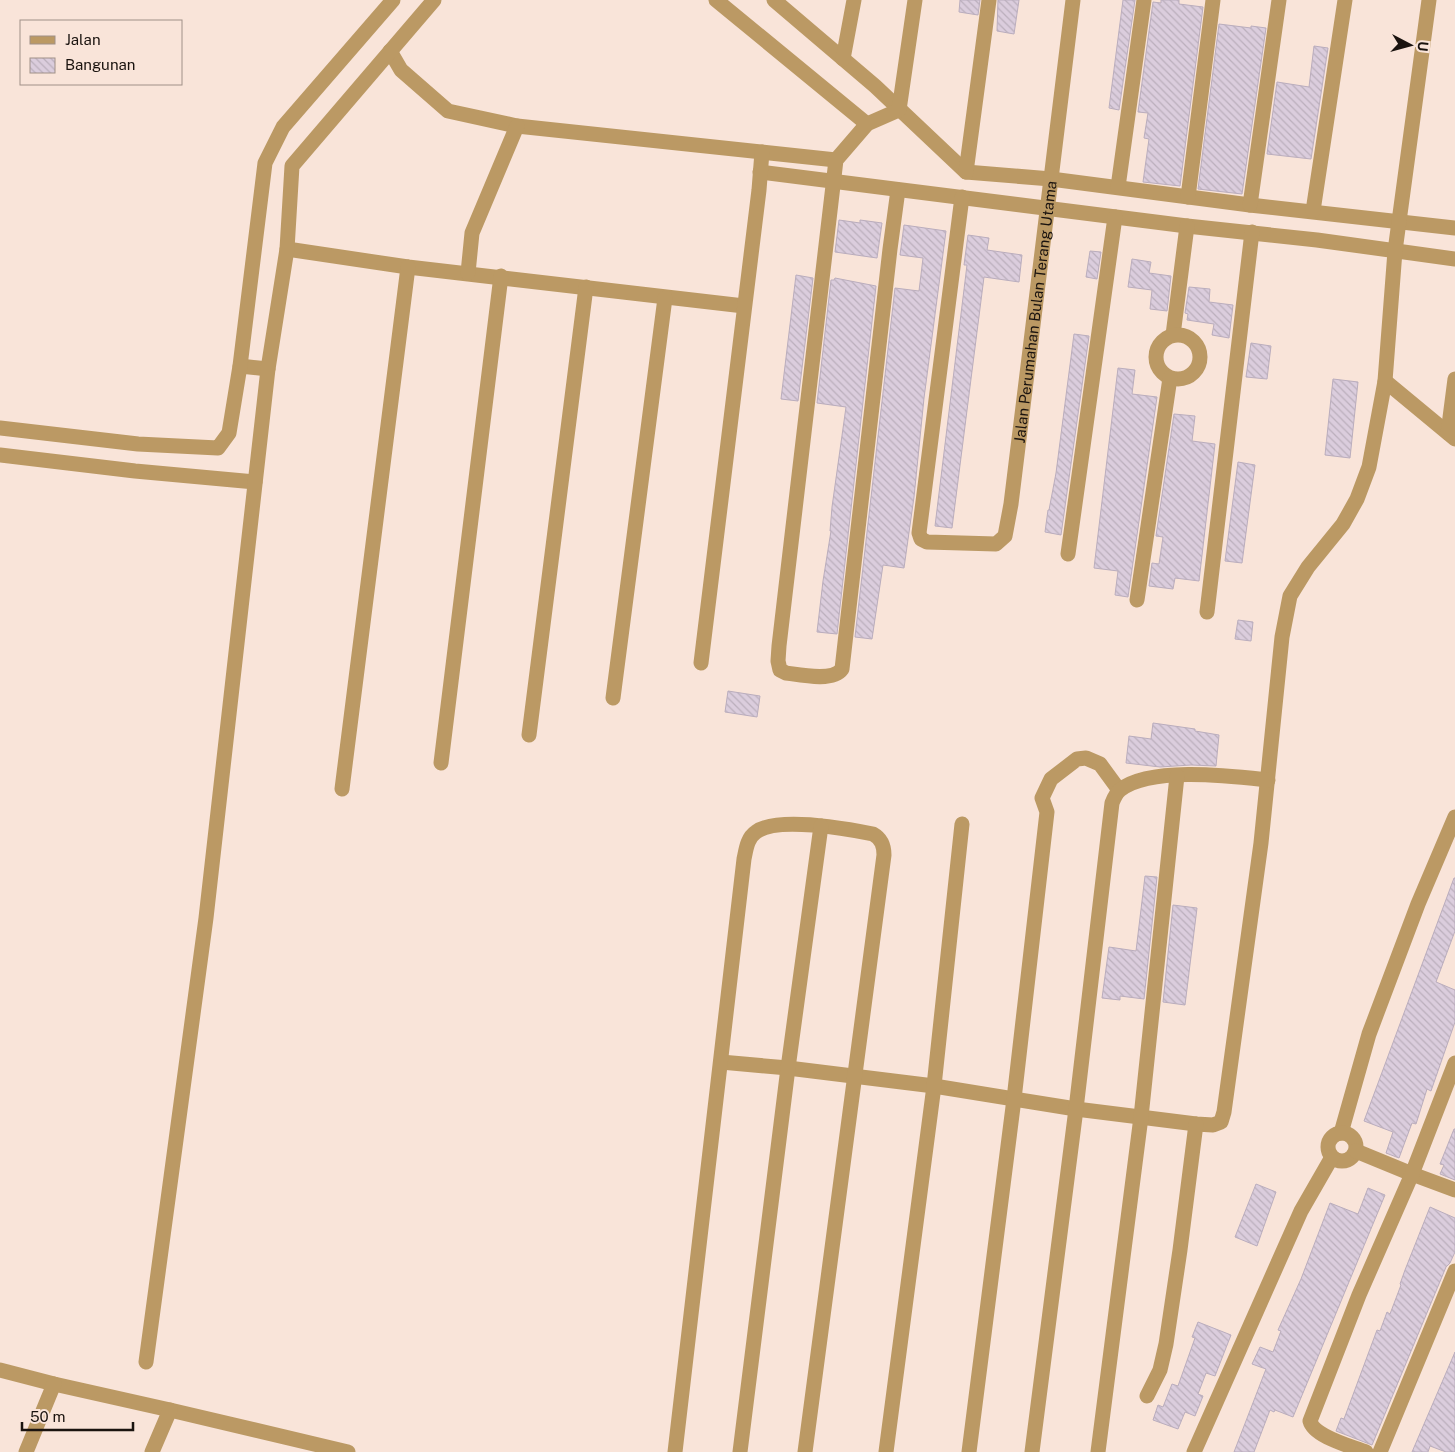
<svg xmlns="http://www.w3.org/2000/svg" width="1455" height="1452" viewBox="0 0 1455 1452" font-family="'Public Sans',sans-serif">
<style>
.building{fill:url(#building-back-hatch);stroke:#baadbd}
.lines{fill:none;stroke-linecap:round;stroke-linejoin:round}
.street{stroke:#bb9964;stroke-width:15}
.labels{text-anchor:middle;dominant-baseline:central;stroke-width:5;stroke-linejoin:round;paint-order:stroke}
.street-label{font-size:15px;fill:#1a130f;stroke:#f9e4d9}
</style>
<defs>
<pattern id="building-back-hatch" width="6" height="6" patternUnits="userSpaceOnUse" patternTransform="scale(1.25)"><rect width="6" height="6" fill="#dbcddd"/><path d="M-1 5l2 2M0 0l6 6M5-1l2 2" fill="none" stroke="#bbafbc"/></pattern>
</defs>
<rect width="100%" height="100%" fill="#f9e4d9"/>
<!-- building -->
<g class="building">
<path d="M 960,0 L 980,0 L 978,15 L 959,12 Z"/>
<path d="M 998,0 L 1019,0 L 1014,34 L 997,31 Z"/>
<path d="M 1123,0 L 1135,0 L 1119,110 L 1109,108 Z"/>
<path d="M 1161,0 L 1179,0 L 1179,4 L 1203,7 L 1180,186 L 1143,182 L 1149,139 L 1144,138 L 1148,113 L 1138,112 L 1153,2 L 1161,3 Z"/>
<path d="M 1219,24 L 1251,28 L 1251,26 L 1266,28 L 1242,194 L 1198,189 Z"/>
<path d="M 1314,46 L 1328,48 L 1311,159 L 1267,154 L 1277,82 L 1309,87 Z"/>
<path d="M 839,220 L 860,223 L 860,220 L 882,223 L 877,258 L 835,252 Z"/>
<path d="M 904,225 L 946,231 L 924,398 L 914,497 L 904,568 L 883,565 L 872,639 L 855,637 L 895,288 L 919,291 L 923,258 L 900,255 Z"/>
<path d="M 968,235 L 989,238 L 987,250 L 1022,255 L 1019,282 L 984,277 L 952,528 L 935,526 L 967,265 L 964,265 Z"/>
<path d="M 1090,251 L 1101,252 L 1097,279 L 1086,277 Z"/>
<path d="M 1132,259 L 1151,262 L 1149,273 L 1171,276 L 1167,311 L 1150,309 L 1152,290 L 1128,287 Z"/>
<path d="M 796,275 L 813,278 L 798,401 L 781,399 Z"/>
<path d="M 835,278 L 876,286 L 837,634 L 817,632 L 823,581 L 831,531 L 830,531 L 832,507 L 846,407 L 817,403 L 831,280 L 834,280 Z"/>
<path d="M 1189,287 L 1210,289 L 1209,302 L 1233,305 L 1229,338 L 1212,335 L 1214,324 L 1187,320 L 1188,314 L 1185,313 Z"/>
<path d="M 1074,334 L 1089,336 L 1061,535 L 1045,532 L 1048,510 L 1049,510 L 1056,473 Z"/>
<path d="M 1251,343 L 1271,346 L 1267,379 L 1246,377 Z"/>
<path d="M 1118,368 L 1135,370 L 1132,394 L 1157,397 L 1128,597 L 1115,595 L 1118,571 L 1094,568 Z"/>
<path d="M 1333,379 L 1358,382 L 1350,458 L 1325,455 Z"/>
<path d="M 1174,414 L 1195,416 L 1192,441 L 1215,444 L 1199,581 L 1175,578 L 1173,589 L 1149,586 L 1152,563 L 1159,564 L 1163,537 L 1156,536 Z"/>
<path d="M 1238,462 L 1255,465 L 1242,563 L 1225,561 Z"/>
<path d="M 1238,620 L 1253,622 L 1251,641 L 1235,639 Z"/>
<path d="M 728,691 L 760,696 L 757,717 L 725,712 Z"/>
<path d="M 1153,723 L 1195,729 L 1195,731 L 1219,735 L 1216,766 L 1191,765 L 1160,767 L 1126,763 L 1129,736 L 1151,739 Z"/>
<path d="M 1145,876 L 1157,877 L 1144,999 L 1120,996 L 1120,1000 L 1102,998 L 1109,947 L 1136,951 Z"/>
<path d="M 1454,878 L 1455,878 L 1455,931 L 1436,982 L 1455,990 L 1455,1022 L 1431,1091 L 1427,1089 L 1416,1124 L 1412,1123 L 1399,1158 L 1386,1153 L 1393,1132 L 1364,1121 Z"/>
<path d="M 1173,905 L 1197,908 L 1185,1005 L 1163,1002 Z"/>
<path d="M 1454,1129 L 1455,1129 L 1455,1180 L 1440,1174 L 1444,1165 L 1440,1164 Z"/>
<path d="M 1256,1184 L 1276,1192 L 1257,1246 L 1235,1237 Z"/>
<path d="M 1368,1188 L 1385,1195 L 1293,1417 L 1275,1410 L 1274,1412 L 1270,1410 L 1254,1452 L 1234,1452 L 1266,1369 L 1252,1364 L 1260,1347 L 1273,1352 L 1281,1331 L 1278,1330 L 1301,1279 L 1330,1203 L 1358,1214 Z"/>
<path d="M 1430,1207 L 1455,1218 L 1455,1252 L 1450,1263 L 1446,1267 L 1372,1445 L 1336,1431 L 1341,1418 L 1344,1419 L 1377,1330 L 1380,1331 L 1387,1312 L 1390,1314 L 1401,1285 L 1400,1284 L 1405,1270 Z"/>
<path d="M 1198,1322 L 1231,1335 L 1215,1376 L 1206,1373 L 1198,1394 L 1203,1396 L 1195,1416 L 1185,1412 L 1178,1429 L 1153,1420 L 1158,1405 L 1163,1407 L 1172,1384 L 1178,1386 L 1195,1338 L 1192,1337 Z"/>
<path d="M 1455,1352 L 1455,1452 L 1446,1452 L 1430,1446 L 1428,1452 L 1412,1452 Z"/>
</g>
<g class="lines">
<!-- street -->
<g class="street">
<path d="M 716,0 L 867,124"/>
<path d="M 774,0 L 875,86 L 966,172 L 1051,179 L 1250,205 L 1455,228"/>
<path d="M 390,51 L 401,70 L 448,111 L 517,126 L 836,160"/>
<path d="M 843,59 L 854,0"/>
<path d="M 760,172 L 1187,226 L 1317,240 L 1455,259"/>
<path d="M 966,172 L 989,0"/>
<path d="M 1118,187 L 1144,0"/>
<path d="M 898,190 L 890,249 L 842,669 C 833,682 801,675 786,673 L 780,670 L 778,661 L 779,646 L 836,160 L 867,124 L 899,110 L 915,0"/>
<path id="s1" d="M 962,197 L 919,533 L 921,539 L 927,542 L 996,544 L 1005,536 L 1011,504 L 1073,0"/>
<path d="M 1188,197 L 1213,0"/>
<path d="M 1250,205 L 1279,0"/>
<path d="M 1313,211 L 1345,0"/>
<path d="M 287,249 L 408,267 L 744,306"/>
<path d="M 468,273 L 472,233 L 517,126"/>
<path d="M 1173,335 L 1187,226"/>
<circle cx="1178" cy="357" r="22"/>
<path d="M 240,366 L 268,369"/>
<path d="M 1385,381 L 1455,439"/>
<path d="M 0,428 L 138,444 L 218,448 L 229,433 L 240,366 L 265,163 L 283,127 L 393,0"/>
<path d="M 1448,433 L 1455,379"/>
<path d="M 0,455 L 135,471 L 255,482"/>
<path d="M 1068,554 L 1115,217"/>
<path d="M 1137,600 L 1170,378"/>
<path d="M 1207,612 L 1252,232"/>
<path d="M 701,663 L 759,190 L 762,152"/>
<path d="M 613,698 L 665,298"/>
<path d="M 529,735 L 586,287"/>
<path d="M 441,763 L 501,276"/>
<path d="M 342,789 L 408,267"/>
<path d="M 721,1062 L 788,1068 L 934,1086 L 1076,1109 L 1196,1124 L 1213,1125 L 1221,1122 L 1224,1112 L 1261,843 L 1282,637 L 1290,596 L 1308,567 L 1343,524 L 1357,499 L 1369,467 L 1385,381 L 1395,251 L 1429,0"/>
<path d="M 1341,1133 L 1369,1034 L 1418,904 L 1455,817"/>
<circle cx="1342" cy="1147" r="14"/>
<path d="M 1356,1151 L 1412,1174 L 1455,1190"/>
<path d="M 146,1362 L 206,918 L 268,369 L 287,249 L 292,166 L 434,0"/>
<path d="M 0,1370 L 54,1384 L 170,1410 L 348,1452"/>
<path d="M 1147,1396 L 1160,1370 L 1166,1344 L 1180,1250 L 1196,1124"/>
<path d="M 26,1452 L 54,1384"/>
<path d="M 152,1452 L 170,1410"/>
<path d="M 675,1452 L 744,859 C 746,850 747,838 756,832 C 777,816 848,829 873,834 C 882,839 884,846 884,855 L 805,1452"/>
<path d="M 740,1452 L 788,1068 L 821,826"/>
<path d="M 886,1452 L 934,1086 L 962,824"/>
<path d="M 969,1452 L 1014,1099 L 1047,812 L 1042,798 L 1051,779 L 1077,759 L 1086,758 L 1100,764 L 1119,790"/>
<path d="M 1032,1452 L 1076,1109 L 1112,803 C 1114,798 1116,793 1120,790 C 1150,766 1231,776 1268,780"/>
<path d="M 1098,1452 L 1141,1117 L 1177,776"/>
<path d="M 1194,1452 L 1301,1211 L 1332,1157"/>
<path d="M 1366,1452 C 1351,1446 1314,1437 1310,1421 L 1359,1295 L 1412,1174 L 1455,1063"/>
<path d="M 1380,1452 L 1455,1271"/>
</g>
</g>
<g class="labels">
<!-- street labels -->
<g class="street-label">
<text stroke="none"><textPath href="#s1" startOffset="659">Jalan Perumahan Bulan Terang Utama</textPath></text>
</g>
</g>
<!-- legend -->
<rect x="20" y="20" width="162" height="65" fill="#f9e4d9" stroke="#a09088"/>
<rect x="30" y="36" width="25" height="8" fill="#bb9964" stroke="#a09088"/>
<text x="65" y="45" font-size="15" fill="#1a130f">Jalan</text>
<rect x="30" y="58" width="25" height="15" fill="url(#building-back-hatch)" stroke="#a09088"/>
<text x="65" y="70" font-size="15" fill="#1a130f">Bangunan</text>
<!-- north arrow -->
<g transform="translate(1410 45) rotate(96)" stroke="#f9e4d9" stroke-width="4" paint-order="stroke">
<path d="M0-4L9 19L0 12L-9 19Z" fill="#1a130f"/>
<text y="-8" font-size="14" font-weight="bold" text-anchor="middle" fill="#1a130f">U</text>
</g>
<!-- scale -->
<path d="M22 1422v8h111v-8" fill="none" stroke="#1a130f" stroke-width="2.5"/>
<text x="30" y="1422" font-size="15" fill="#1a130f" stroke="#f9e4d9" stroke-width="4" paint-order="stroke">50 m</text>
</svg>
